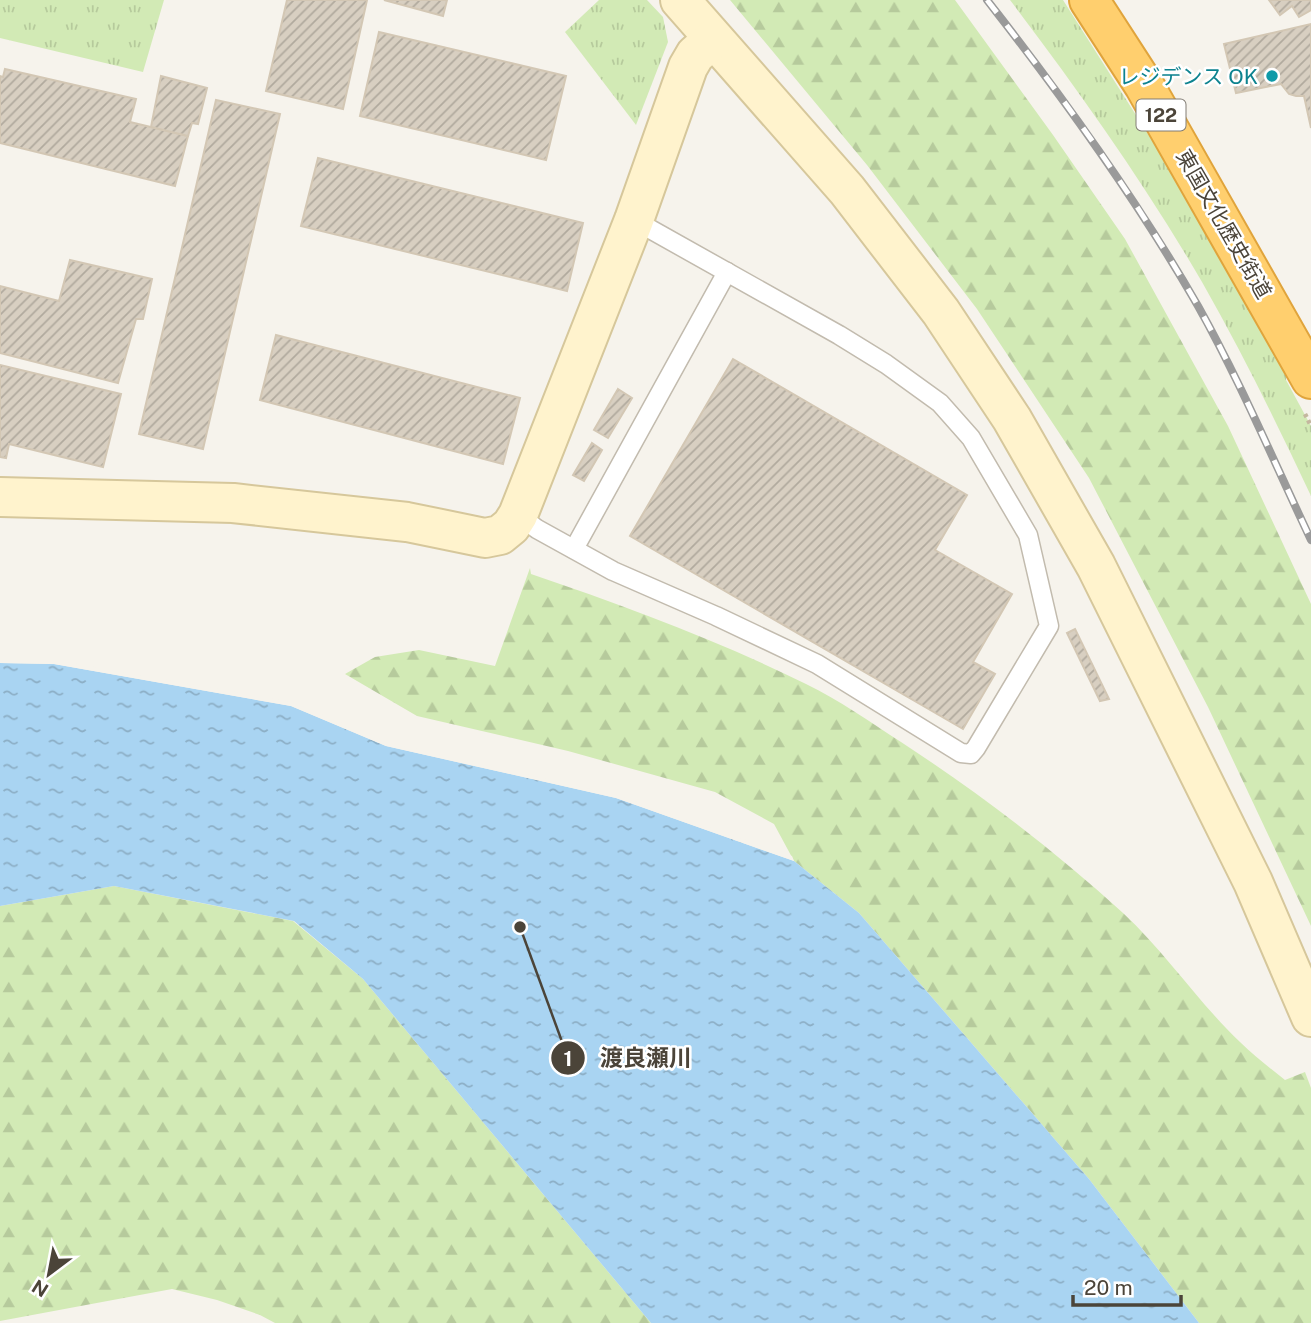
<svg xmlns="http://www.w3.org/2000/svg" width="1311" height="1323" viewBox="0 0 1311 1323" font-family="'Public Sans','Noto Sans JP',sans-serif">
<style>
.grass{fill:url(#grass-tufts)}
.forest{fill:url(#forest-firs)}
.water{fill:url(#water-ripples)}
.pier{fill:#f6f3ec}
.building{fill:url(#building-hatch);stroke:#d3c7b4;stroke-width:2}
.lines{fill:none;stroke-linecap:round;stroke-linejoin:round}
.lane-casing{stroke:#c2bbae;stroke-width:21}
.secondary-casing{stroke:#d6c79b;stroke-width:42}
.highway-casing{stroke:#e0a43c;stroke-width:42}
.path{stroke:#c4b79f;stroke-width:4.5;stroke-dasharray:3.5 3.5;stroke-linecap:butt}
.lane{stroke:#fff;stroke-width:18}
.secondary{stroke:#fff3cd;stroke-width:38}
.highway{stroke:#ffcf6e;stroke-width:38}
.rail-casing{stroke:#9a9a9a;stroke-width:8}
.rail{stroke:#fff;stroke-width:5;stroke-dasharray:16;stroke-linecap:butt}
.culture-dot{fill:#0f9aa8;stroke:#fff;stroke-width:2.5}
.labels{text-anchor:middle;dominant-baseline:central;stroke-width:5;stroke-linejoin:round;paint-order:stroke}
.shield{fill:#fff;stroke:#817c74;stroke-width:2}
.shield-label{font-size:19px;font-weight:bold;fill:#4b4439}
.culture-label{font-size:21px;fill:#0d838f;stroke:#fff;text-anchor:end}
.street-label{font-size:21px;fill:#4b4439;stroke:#fff}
.leader{fill:none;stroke:#4b4439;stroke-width:2.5}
.callout-dot{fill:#4b4439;stroke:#fff;stroke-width:2.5}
.mark-label{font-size:21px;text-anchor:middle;font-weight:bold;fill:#fff}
.callout-label{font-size:23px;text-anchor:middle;font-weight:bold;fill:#4b4439;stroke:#fff;stroke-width:5;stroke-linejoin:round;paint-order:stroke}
</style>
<defs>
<pattern id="grass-tufts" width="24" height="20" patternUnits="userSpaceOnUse" patternTransform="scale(1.75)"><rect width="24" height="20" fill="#d2eab5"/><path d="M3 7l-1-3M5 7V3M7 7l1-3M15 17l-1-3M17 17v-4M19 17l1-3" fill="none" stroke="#b6ca9c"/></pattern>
<pattern id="forest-firs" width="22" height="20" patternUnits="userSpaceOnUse" patternTransform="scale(1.75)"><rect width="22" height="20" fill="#d2eab5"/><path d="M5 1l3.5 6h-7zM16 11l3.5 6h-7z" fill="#b6ca9c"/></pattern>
<pattern id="water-ripples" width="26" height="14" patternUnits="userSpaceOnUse" patternTransform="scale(1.75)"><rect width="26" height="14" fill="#a9d4f2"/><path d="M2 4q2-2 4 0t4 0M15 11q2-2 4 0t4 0" fill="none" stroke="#8caec5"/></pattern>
<pattern id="building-hatch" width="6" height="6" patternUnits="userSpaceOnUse" patternTransform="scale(1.75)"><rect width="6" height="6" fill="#d8cfc1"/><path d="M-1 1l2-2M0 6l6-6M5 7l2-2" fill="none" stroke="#b1aa9e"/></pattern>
</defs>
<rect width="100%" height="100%" fill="#f6f3ec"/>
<!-- grass -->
<g class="grass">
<path d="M 0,0 L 164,0 L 143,72 L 0,38 Z"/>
<path d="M 599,0 L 647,0 L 663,17 L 668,42 L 636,125 L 565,32 Z"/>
<path d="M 1010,0 L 1063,0 L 1160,153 L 1286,371 L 1286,380 L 1311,426 L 1311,496 C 1277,424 1242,352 1202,282 C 1145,184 1079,91 1010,0 Z"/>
</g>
<!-- forest -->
<g class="forest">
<path d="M 730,0 L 955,0 L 1053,135 L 1125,239 L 1228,426 L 1311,604 L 1311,926 L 1208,707 L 1089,478 L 977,309 L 867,165 Z"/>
<path d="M 530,568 L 531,574 C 625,606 717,640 806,684 C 839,700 870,722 901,742 C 979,793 1054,850 1123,913 C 1166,953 1198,1002 1240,1042 C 1254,1056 1270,1068 1285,1080 L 1305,1072 L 1311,1088 L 1311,1323 L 1199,1323 L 1089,1179 L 859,913 L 794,861 L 774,824 L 715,792 L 568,751 L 417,716 L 345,674 L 375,657 L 419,650 L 495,666 Z"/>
<path d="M 114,886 L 293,921 L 363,979 L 651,1323 L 275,1323 L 260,1315 L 217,1300 L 172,1289 L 0,1321 L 0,906 Z"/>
</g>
<!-- water -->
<path class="water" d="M 0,663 L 54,664 L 291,706 L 386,746 L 616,798 L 794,861 L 859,913 L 1089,1179 L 1199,1323 L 651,1323 L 363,979 L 294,921 L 114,886 L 0,906 Z"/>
<!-- pier -->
<path class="pier" d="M 0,660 L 55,660 L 292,702 L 387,742 L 617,795 L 792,856 L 794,861 L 616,798 L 386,746 L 291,706 L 54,664 L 0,663 Z"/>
<!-- building -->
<g class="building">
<path d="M 287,0 L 367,0 L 343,109 L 266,91 Z"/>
<path d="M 384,0 L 447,0 L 443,16 Z"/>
<path d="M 1269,0 L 1311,0 L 1311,10 L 1299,17 L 1292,6 L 1280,15 Z"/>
<path d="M 1311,24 L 1311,128 L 1304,96 L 1296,96 L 1289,94 L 1281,84 L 1236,93 L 1224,44 Z"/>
<path d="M 379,32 L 566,76 L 546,160 L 360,116 Z"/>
<path d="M 5,69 L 136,99 L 130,122 L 188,136 L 175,186 L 0,143 L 0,76 L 3,77 Z"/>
<path d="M 161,76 L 207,88 L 198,124 L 192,123 L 188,136 L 151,127 Z"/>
<path d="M 216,100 L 280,114 L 203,449 L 139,434 Z"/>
<path d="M 318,158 L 583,223 L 567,291 L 301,226 Z"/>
<path d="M 70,260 L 152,279 L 143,319 L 136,319 L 118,383 L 0,353 L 0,286 L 59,301 Z"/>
<path d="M 276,335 L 520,398 L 503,464 L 260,400 Z"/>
<path d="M 733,359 L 967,495 L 935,550 L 1012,594 L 973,662 L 995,674 L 963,729 L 630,536 Z"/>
<path d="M 0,365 L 121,394 L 103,467 L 9,444 L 6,458 L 0,457 Z"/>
<path d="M 618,389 L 632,398 L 608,438 L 594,430 Z"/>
<path d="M 592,443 L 602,450 L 584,481 L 573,475 Z"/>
<path d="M 1075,629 L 1109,699 L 1100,701 L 1067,633 Z"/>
</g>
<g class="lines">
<defs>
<g id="lane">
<path d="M 518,515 L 537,529 L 613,571 L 716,616 L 817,664 L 961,753 L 971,754 L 976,748 L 1049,626 L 1028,535 L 971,438 L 940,403 L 886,364 L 839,335 L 634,220"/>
<path d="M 574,549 L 727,272"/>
</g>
<g id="secondary">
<path d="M 680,0 L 847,190 L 941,312 L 1012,419 L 1096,566 L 1253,882 L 1311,1017"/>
<path d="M 0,497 L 233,503 L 407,522 L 485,538 L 500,535 L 511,526 L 518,515 L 634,220 L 688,67 L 695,55 L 713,39"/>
</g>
<path id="highway" d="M 1089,0 L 1144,85 L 1311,379"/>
</defs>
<!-- lane casing -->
<use href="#lane" class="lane-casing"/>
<!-- secondary casing -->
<use href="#secondary" class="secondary-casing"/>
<!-- highway casing -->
<use href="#highway" class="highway-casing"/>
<!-- path -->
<path class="path" d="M 1305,414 L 1311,426"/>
<!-- lane -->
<use href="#lane" class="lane"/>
<!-- secondary -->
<use href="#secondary" class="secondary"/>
<!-- highway -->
<use href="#highway" class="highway"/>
<defs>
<path id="rail" d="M 987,0 C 1063,97 1136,198 1198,306 C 1240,381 1274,462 1311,540"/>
</defs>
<!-- rail casing -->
<use href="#rail" class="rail-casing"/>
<!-- rail -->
<use href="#rail" class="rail"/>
</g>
<!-- markers -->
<circle class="culture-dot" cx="1272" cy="76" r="7"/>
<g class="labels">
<!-- shield labels -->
<rect class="shield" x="1136.5" y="99.5" width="49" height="31" rx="5"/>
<g class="shield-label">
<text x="1161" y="115">122</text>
</g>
<!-- culture labels -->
<g class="culture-label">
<text x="1258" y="76">レジデンス OK</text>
</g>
<!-- street labels -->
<g class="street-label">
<text transform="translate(1224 224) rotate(60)">東国文化歴史街道</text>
</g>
</g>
<!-- callouts -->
<path class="leader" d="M520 927L568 1058"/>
<g class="callout-dot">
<circle cx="520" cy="927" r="7"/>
<circle cx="568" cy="1058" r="18"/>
</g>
<g class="mark-label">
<text x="568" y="1066">1</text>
</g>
<g class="callout-label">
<text x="646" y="1066">渡良瀬川</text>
</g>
<!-- north arrow -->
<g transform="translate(49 1274) rotate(212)" stroke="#ffffff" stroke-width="5" paint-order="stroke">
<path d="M0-5L12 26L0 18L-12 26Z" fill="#4b4439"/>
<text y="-10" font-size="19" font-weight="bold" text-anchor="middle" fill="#4b4439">N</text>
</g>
<!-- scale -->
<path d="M1073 1295v10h108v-10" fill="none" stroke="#4b4439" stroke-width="3.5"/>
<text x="1084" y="1295" font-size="21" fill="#4b4439" stroke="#ffffff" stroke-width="5" paint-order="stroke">20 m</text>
</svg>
